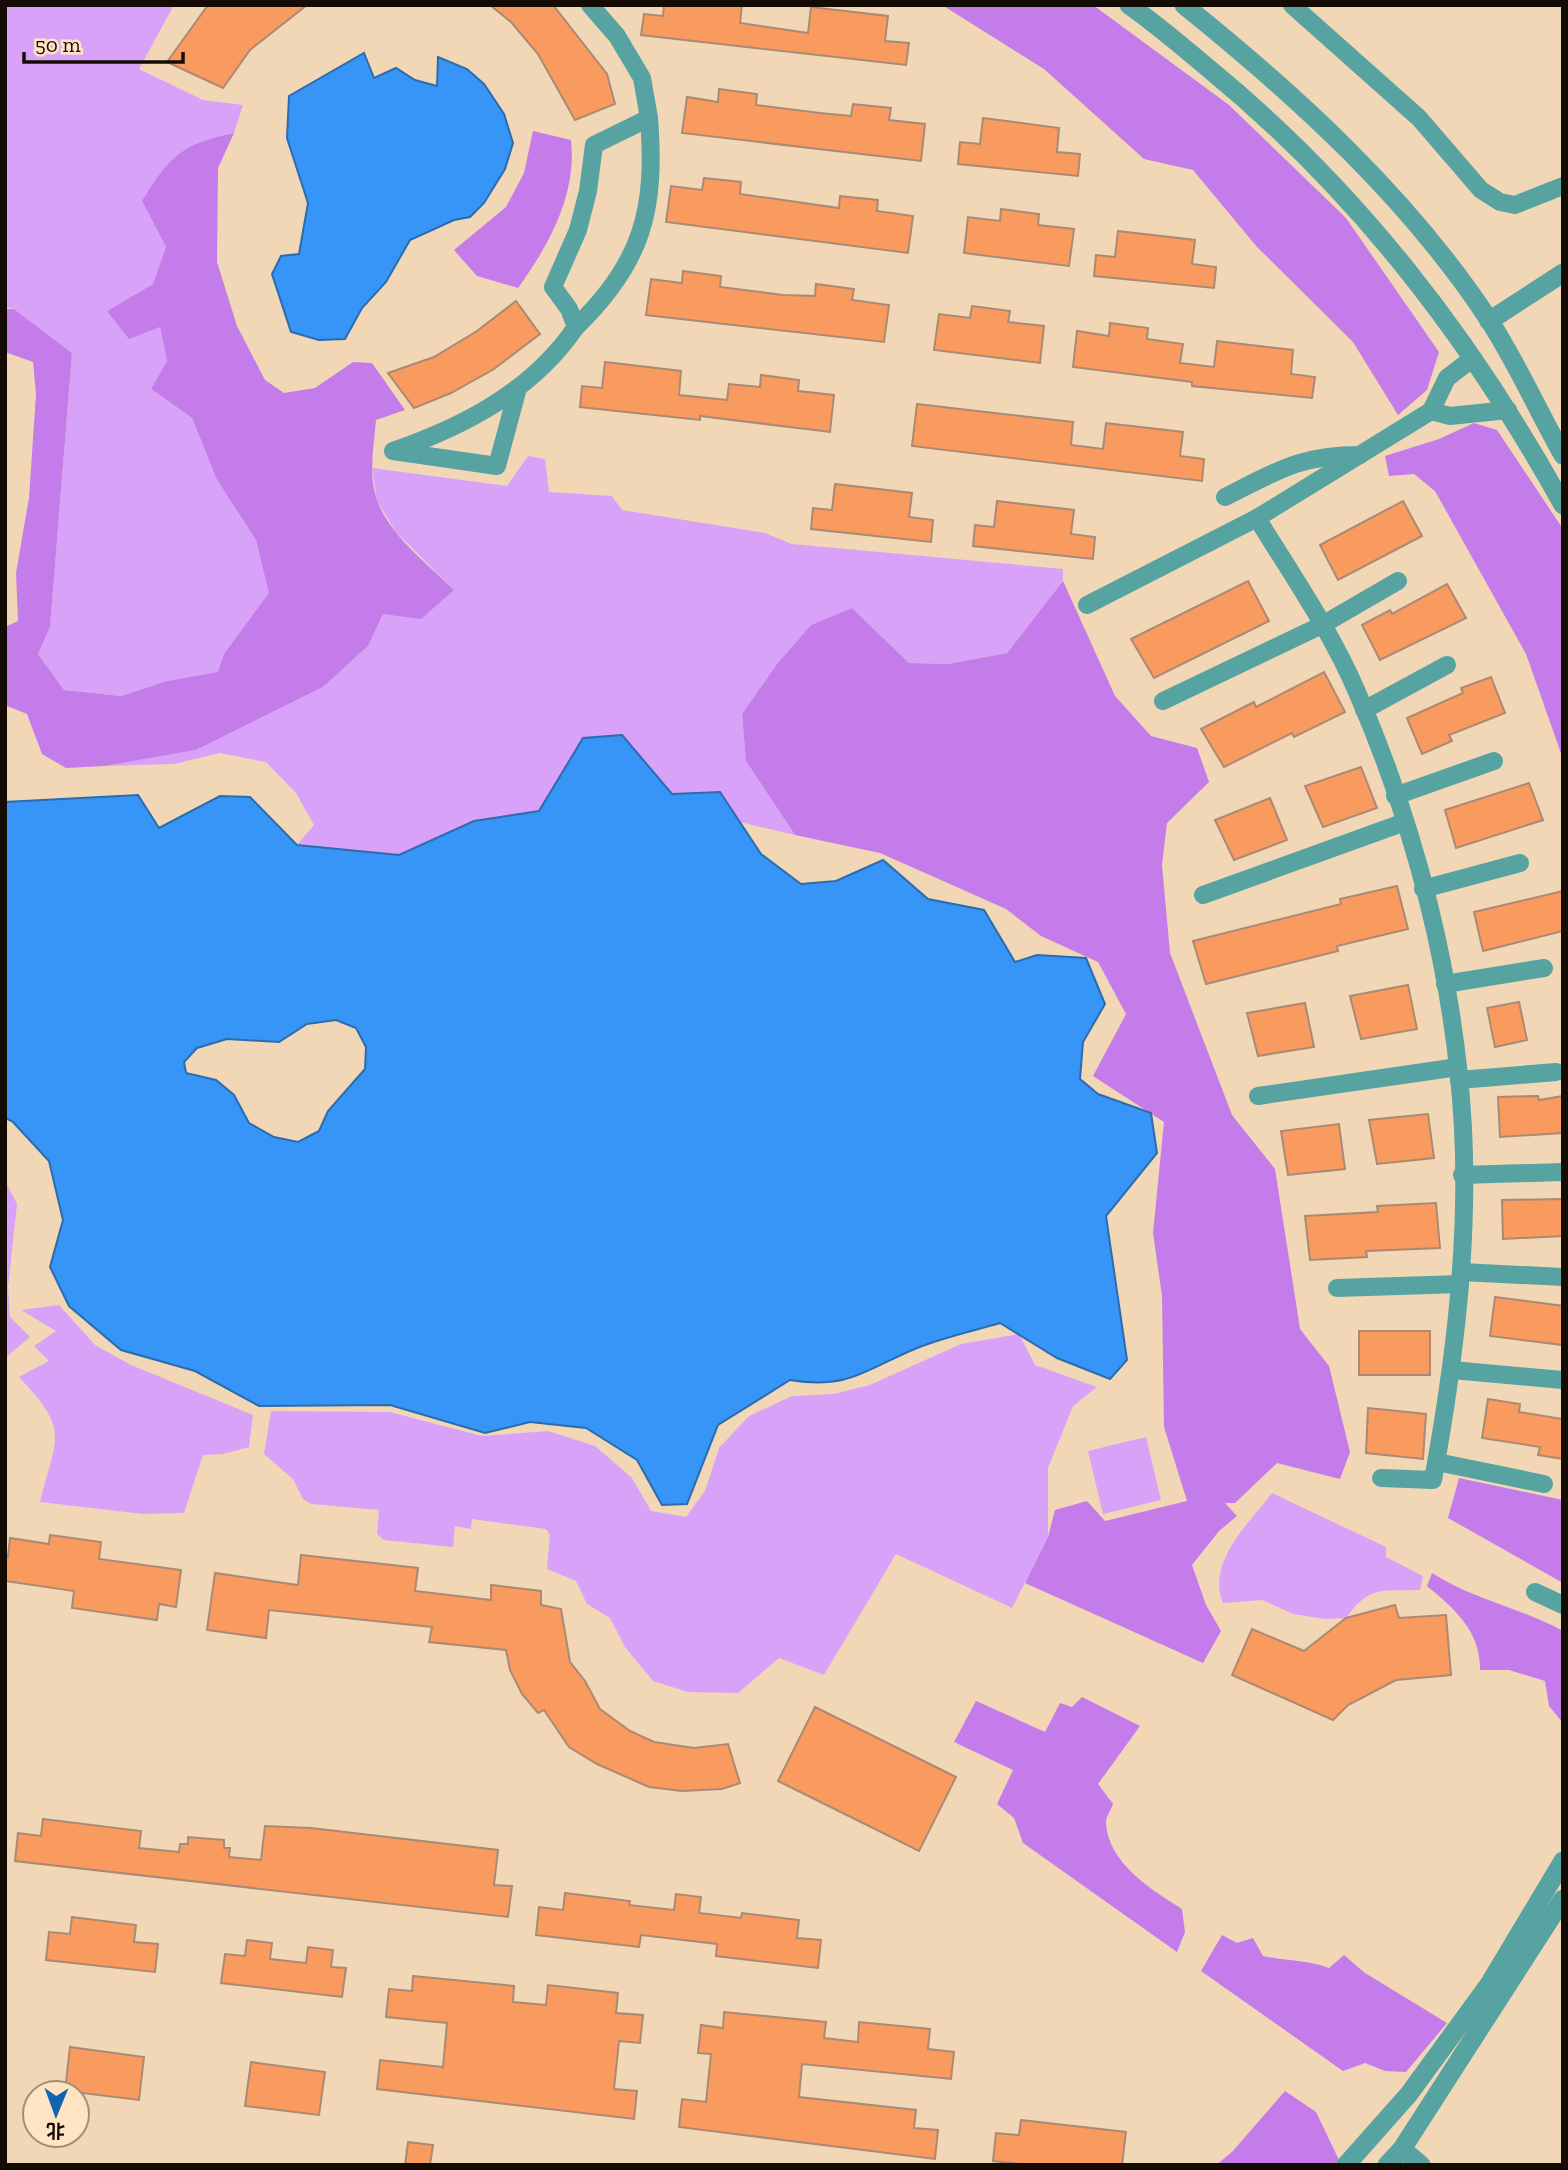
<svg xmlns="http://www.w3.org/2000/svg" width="1568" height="2170" viewBox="0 0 1568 2170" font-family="'Zilla Slab','Noto Sans SC',serif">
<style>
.green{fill:#d9a2f9}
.forest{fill:#c37cea}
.water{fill:#3695f7;stroke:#2c6cae;stroke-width:2;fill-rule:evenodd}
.building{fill:#f99b5e;stroke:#ab8974;stroke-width:2}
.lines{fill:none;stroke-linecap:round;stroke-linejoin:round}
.minor{stroke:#56a3a1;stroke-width:18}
.tertiary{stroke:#56a3a1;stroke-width:19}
</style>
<rect width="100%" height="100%" fill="#f1d7b6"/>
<!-- green -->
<g class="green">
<path d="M 5,5 L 174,5 L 139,69 L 203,100 L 243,105 L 234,133 C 181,144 170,156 142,201 L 166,247 L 153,284 L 107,311 L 160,327 L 167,361 L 151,389 L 192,418 L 217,480 L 256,540 L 270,593 L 224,654 L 219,672 L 167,681 L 121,696 L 64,690 L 38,654 L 50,627 L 72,353 L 14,309 L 5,307 Z"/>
<path d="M 528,456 L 545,459 L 549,492 L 612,496 L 622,510 L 765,533 L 792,544 L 1063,569 L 1063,581 L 1007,653 L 948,664 L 909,663 L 852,608 L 811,625 L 777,664 L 742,714 L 746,761 L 795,835 L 740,822 L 720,792 L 672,794 L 622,735 L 583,738 L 539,811 L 474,821 L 400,855 L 297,845 L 314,825 L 296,793 L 266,762 L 220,753 L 174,764 L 105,766 L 196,750 L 323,687 L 368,646 L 383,614 L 454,590 L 396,532 L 377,501 L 372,468 L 507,486 Z"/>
<path d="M 5,1181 L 17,1204 L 8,1287 L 10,1317 L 30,1337 L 5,1358 Z"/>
<path d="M 59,1305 L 95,1345 L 131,1365 L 253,1415 L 249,1447 L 223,1454 L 203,1455 L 184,1513 L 143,1514 L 40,1502 C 57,1435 70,1431 19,1377 L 49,1361 L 34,1346 L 56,1331 L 21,1310 Z"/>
<path d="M 1019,1334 L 1035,1365 L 1097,1387 L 1073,1406 L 1048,1468 L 1048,1537 L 1012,1608 L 896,1554 L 824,1675 L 779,1658 L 738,1693 L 688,1692 L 653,1681 L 625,1647 L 610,1618 L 587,1604 L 576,1581 L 547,1569 L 550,1535 L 546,1529 L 472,1519 L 471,1529 L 455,1526 L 453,1547 L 384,1540 L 377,1534 L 379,1510 L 311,1504 L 303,1499 L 293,1479 L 264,1454 L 271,1411 L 390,1412 L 482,1436 L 548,1431 L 595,1446 L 632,1478 L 651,1511 L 686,1517 L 705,1491 L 719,1448 L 749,1416 L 792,1396 L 834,1394 L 870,1385 L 961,1344 Z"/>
<path d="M 1146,1437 L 1161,1500 L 1103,1514 L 1088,1451 Z"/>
<path d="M 1272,1493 L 1386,1547 L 1386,1557 L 1423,1576 L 1420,1590 C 1382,1591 1369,1585 1346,1618 L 1325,1619 L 1293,1614 L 1262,1600 L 1223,1603 C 1206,1562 1250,1522 1272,1493 Z"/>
</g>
<!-- forest -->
<g class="forest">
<path d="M 942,5 L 1093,5 L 1229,105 L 1346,218 L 1439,352 L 1427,390 L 1398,415 L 1353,342 L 1257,247 L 1193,170 L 1144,159 L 1044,69 Z"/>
<path d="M 533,131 L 571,140 C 577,195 549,245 518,288 L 477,276 L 454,250 L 506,207 L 524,173 Z"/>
<path d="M 234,133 L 218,168 L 217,262 L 237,326 L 265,380 L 284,393 L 315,388 L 353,362 L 372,363 L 405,410 L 376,420 C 374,446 368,475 377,500 C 390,536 428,564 454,590 L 421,619 L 383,614 L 368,646 L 323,687 L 196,750 L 105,766 L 66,768 L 42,754 L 27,714 L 5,705 L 5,627 L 18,621 L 16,573 L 29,498 L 36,394 L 33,362 L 5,352 L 5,309 L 14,309 L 72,353 L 50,627 L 38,654 L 64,690 L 121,696 L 167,681 L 218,672 L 224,654 L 269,593 L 256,540 L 217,480 L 192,418 L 151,389 L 167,361 L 160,327 L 129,339 L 107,311 L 153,284 L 166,247 L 142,201 C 170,156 181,144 234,133 Z"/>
<path d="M 1474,423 L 1497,430 L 1563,529 L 1563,759 L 1526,654 L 1435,491 L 1414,474 L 1389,476 L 1385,456 L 1439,439 Z"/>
<path d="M 1063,581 L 1115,696 L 1151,736 L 1197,748 L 1209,782 L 1167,823 L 1162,865 L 1170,953 L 1232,1115 L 1275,1169 L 1300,1329 L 1329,1366 L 1350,1452 L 1340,1479 L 1277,1463 L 1235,1503 L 1225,1503 L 1237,1516 L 1219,1531 L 1192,1565 L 1206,1605 L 1221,1631 L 1203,1663 L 1025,1583 L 1048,1537 L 1055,1510 L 1087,1501 L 1105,1521 L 1187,1501 L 1164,1427 L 1162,1296 L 1153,1233 L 1164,1122 L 1093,1076 L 1126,1014 L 1098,962 L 1041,936 L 1006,909 L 880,853 L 795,835 L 746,761 L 742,714 L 777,664 L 811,625 L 852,608 L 909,663 L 948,664 L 1007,653 Z"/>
<path d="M 1459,1478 L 1563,1500 L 1563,1583 L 1448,1518 Z"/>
<path d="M 1432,1573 C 1472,1599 1521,1608 1563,1631 L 1563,1723 L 1549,1706 L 1545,1681 L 1509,1670 L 1480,1670 C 1481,1632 1455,1609 1427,1586 Z"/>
<path d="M 1082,1697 L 1140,1726 L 1098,1784 L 1113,1804 C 1111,1810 1105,1818 1106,1824 C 1109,1864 1152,1890 1182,1909 L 1185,1932 L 1177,1952 L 1023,1843 L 1014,1818 L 997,1804 L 1013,1770 L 954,1742 L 976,1701 L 1045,1732 L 1060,1703 L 1072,1707 Z"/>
<path d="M 1222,1935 L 1237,1943 L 1253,1938 L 1263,1956 C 1286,1961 1307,1960 1329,1968 L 1344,1955 L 1365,1973 L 1447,2023 L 1406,2072 L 1385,2071 L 1365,2063 L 1343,2071 L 1201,1971 Z"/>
<path d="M 1285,2091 L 1316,2112 L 1339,2160 L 1334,2165 L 1216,2165 L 1232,2152 Z"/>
</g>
<!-- water -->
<g class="water">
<path d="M 364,53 L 374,78 L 396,68 L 415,80 L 437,86 L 438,57 L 467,69 L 484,84 L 504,114 L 513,143 L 505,169 L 484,203 L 470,217 L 454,220 L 410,240 L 386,282 L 362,308 L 345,339 L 319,340 L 291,332 L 272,274 L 281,256 L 299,254 L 308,203 L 287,138 L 289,96 Z"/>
<path d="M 622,735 L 672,794 L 720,792 L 761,854 L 801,884 L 836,881 L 883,860 L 928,899 L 984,910 L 1015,962 L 1037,955 L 1086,958 L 1105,1004 L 1083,1042 L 1080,1079 L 1098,1094 L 1151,1113 L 1157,1153 L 1106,1216 L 1127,1360 L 1110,1379 L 1057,1358 L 1000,1323 C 973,1331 944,1337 917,1348 C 866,1369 849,1390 790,1380 L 718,1425 L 687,1504 L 662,1505 L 637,1460 L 586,1428 L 530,1422 L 485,1433 L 390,1405 L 259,1406 L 195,1371 L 121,1350 L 69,1306 L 50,1267 L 63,1220 L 49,1161 L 12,1121 L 5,1118 L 5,802 L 138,795 L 159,828 L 220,796 L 250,797 L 297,845 L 399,855 L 474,821 L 539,811 L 583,738 ZM 336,1020 L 356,1028 L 366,1047 L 365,1069 L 328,1111 L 319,1131 L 298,1142 L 274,1137 L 249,1123 L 234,1095 L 216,1080 L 186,1073 L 184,1062 L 197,1048 L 227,1039 L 279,1042 L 307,1024 Z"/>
</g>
<!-- building -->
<g class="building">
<path d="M 208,5 L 307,5 L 250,50 L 223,88 L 167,62 Z"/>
<path d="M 490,5 L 553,5 L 607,74 L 615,104 L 575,120 L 538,54 L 511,22 Z"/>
<path d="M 664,5 L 742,5 L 740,23 L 808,33 L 811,7 L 888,16 L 885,41 L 909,43 L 906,65 L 641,35 L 644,14 L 663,16 Z"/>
<path d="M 719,89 L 757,94 L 756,105 L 820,113 L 851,116 L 853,104 L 891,108 L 889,120 L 925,124 L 921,161 L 682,133 L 687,97 L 718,102 Z"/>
<path d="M 983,118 L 1059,128 L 1057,152 L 1080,154 L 1078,176 L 958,164 L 960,142 L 980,144 Z"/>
<path d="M 704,178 L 741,182 L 740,194 L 839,208 L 840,196 L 878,200 L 877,211 L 913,216 L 908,253 L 666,222 L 671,186 L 702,190 Z"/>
<path d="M 1001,209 L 1039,214 L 1038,225 L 1074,229 L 1069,266 L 964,253 L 968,217 L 1000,221 Z"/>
<path d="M 1118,231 L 1195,240 L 1192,264 L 1216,267 L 1214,288 L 1094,276 L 1096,255 L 1115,257 Z"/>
<path d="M 683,271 L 721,276 L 720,287 L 783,295 L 815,296 L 816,284 L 854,289 L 852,300 L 889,305 L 884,342 L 646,315 L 651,279 L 682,283 Z"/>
<path d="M 516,301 L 540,334 L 494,369 L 451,393 L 414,408 L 388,373 L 434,357 L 477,331 Z"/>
<path d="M 972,306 L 1010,311 L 1008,322 L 1044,326 L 1040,363 L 934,350 L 939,314 L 970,318 Z"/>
<path d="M 1110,323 L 1148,328 L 1147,339 L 1183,344 L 1180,363 L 1214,367 L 1217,341 L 1293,350 L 1291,374 L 1315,377 L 1312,398 L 1192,386 L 1192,382 L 1073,367 L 1077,331 L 1109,336 Z"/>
<path d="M 605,362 L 681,371 L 679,395 L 727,400 L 729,384 L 760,387 L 761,375 L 799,380 L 798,391 L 834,395 L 830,432 L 700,416 L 700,420 L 580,407 L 582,386 L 602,388 Z"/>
<path d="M 917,404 L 1073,422 L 1071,445 L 1103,449 L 1106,423 L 1183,432 L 1180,456 L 1204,459 L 1202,481 L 912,446 Z"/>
<path d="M 835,484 L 912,493 L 909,517 L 933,520 L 931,542 L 811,529 L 813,508 L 832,510 Z"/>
<path d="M 997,501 L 1074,510 L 1071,534 L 1095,537 L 1093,559 L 973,546 L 975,525 L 994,527 Z"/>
<path d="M 1403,501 L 1422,536 L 1338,580 L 1320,545 Z"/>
<path d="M 1248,581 L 1269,621 L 1154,678 L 1131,639 Z"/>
<path d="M 1447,584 L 1466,618 L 1380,660 L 1362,625 L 1390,610 L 1392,614 Z"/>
<path d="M 1324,672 L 1345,712 L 1294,737 L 1292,733 L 1224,767 L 1201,729 L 1254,702 L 1256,707 Z"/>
<path d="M 1491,677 L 1505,713 L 1449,735 L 1452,741 L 1422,754 L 1407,718 L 1463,693 L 1461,688 Z"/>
<path d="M 1361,767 L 1377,808 L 1323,827 L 1305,786 Z"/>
<path d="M 1529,783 L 1543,820 L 1456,848 L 1445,810 Z"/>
<path d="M 1270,798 L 1287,840 L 1234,860 L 1215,820 Z"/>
<path d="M 1397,886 L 1408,929 L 1337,946 L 1338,951 L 1206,984 L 1193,941 L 1341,904 L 1340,899 Z"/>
<path d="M 1563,891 L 1563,931 L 1483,951 L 1474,912 Z"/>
<path d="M 1408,985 L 1417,1029 L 1361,1039 L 1350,996 Z"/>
<path d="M 1519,1002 L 1527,1040 L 1495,1047 L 1487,1008 Z"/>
<path d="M 1305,1003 L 1314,1047 L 1258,1056 L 1247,1013 Z"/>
<path d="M 1538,1096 L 1539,1100 L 1563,1096 L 1563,1133 L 1500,1137 L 1498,1097 Z"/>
<path d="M 1428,1114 L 1434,1158 L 1377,1164 L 1369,1120 Z"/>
<path d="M 1339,1124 L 1345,1169 L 1288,1175 L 1281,1131 Z"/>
<path d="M 1563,1199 L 1563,1236 L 1503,1239 L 1502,1200 Z"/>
<path d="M 1436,1203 L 1440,1248 L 1366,1251 L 1367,1257 L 1310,1260 L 1305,1216 L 1378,1212 L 1377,1206 Z"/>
<path d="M 1495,1297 L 1563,1306 L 1563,1345 L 1490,1336 Z"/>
<rect x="1359" y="1331" width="71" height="44"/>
<path d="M 1488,1399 L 1520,1404 L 1519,1412 L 1563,1419 L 1563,1459 L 1538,1455 L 1540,1447 L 1482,1438 Z"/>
<path d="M 1368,1408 L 1426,1414 L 1423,1459 L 1366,1453 Z"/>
<path d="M 50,1535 L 101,1542 L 99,1559 L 181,1570 L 176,1607 L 159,1604 L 157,1620 L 72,1608 L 74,1591 L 5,1581 L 5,1557 L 8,1557 L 10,1538 L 49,1544 Z"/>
<path d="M 301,1555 L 418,1568 L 415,1591 L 491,1600 L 491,1585 L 541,1591 L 541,1605 L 561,1609 L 570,1662 L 585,1681 L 600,1709 L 630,1731 L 654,1742 L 694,1748 L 728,1744 L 740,1783 L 722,1789 L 682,1791 L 649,1787 L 597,1764 L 569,1747 L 544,1710 L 538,1713 L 522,1694 L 510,1670 L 506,1650 L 429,1642 L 432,1627 L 269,1610 L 266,1638 L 207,1630 L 215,1573 L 298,1585 Z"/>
<path d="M 1395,1605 L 1399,1618 L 1446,1615 L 1451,1675 L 1396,1680 L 1348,1705 L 1333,1720 L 1232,1675 L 1252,1629 L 1304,1651 L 1346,1618 Z"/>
<path d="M 815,1707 L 956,1777 L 919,1851 L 778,1781 Z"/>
<path d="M 43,1819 L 141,1831 L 139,1848 L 179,1852 L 180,1844 L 188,1844 L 188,1837 L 224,1840 L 224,1848 L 230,1848 L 229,1857 L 261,1860 L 265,1826 L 311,1828 L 498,1850 L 494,1885 L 512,1886 L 508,1917 L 15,1861 L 18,1833 L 41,1836 Z"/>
<path d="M 565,1893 L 630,1901 L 629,1905 L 674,1910 L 676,1894 L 701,1897 L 699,1913 L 741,1918 L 742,1913 L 799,1920 L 797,1938 L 821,1940 L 818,1968 L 716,1956 L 717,1944 L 641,1935 L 639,1947 L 536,1935 L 539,1907 L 563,1910 Z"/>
<path d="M 72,1917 L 136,1925 L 134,1942 L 158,1944 L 155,1972 L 46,1960 L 49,1932 L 70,1934 Z"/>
<path d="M 247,1940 L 272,1943 L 270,1959 L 306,1963 L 308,1947 L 333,1950 L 331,1967 L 346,1968 L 342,1997 L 221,1983 L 225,1954 L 245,1956 Z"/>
<path d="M 413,1976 L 514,1986 L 513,2002 L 546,2005 L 548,1985 L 618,1993 L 616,2013 L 643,2015 L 640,2043 L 619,2041 L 614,2089 L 637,2091 L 634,2119 L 377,2089 L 380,2060 L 443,2067 L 447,2023 L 386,2017 L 389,1989 L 412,1991 Z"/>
<path d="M 724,2012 L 826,2022 L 824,2038 L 858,2042 L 859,2022 L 930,2029 L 928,2049 L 954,2052 L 951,2079 L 802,2064 L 799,2097 L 916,2110 L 914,2128 L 938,2130 L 935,2159 L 679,2127 L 682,2099 L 706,2102 L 711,2054 L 698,2053 L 701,2025 L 723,2028 Z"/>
<path d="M 70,2047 L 144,2057 L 139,2100 L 65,2091 Z"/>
<path d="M 251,2062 L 325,2072 L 319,2115 L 245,2106 Z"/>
<path d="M 1021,2120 L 1126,2132 L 1122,2165 L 1031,2165 L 993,2161 L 996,2133 L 1019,2135 Z"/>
<path d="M 408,2142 L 433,2145 L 430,2165 L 405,2165 Z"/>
</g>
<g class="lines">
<!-- minor -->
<g class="minor">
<path d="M 1292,5 L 1419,118 L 1481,190 L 1500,202 L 1515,205 L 1563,186"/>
<path d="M 576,327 C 643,262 656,210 649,118"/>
<path d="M 1473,358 L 1447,378 L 1431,411 L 1450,416 L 1508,410"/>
<path d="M 518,388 L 497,466 L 393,451 C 465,426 532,391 576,327 L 569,309 L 553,287 L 578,230 L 588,191 L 594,145 L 649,118 L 642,78 L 617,36 L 590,5"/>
<path d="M 1225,497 C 1277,471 1300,455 1360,455"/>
<path d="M 1257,518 C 1292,575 1331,631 1357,692 C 1416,828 1455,980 1463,1128 C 1469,1246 1454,1364 1433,1480 L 1381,1478"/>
<path d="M 1087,605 L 1257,518 L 1431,411"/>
<path d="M 1163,701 L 1322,625 L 1398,581"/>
<path d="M 1364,710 L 1447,665"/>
<path d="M 1395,796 L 1494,761"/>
<path d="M 1423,889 L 1520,863"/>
<path d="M 1203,895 L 1405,822"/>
<path d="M 1445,984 L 1544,968"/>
<path d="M 1459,1080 L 1556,1072"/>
<path d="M 1258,1096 L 1458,1067"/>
<path d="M 1462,1175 L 1563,1172"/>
<path d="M 1461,1272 L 1563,1277"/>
<path d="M 1337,1288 L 1460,1284"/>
<path d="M 1452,1370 L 1563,1380"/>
<path d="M 1437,1462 L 1544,1484"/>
<path d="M 1535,1592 L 1563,1605"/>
</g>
<!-- tertiary -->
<g class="tertiary">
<path d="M 1129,5 C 1156,24 1182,46 1208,68 C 1357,190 1470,337 1563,505"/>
<path d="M 1184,5 C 1297,96 1409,198 1489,320 C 1517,363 1538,411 1563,455"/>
<path d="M 1489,321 L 1563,273"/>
<path d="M 1402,2149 L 1421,2165"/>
<path d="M 1346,2165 L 1409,2094 L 1490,1983 L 1563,1861"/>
<path d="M 1387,2165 L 1402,2149 L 1563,1899"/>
</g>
</g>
<!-- border -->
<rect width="1568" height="2170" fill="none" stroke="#140c03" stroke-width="14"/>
<!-- north arrow -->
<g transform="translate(56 2114) rotate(181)"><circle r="33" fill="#ffe4c3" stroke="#a18e76" stroke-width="2"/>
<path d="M0-5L12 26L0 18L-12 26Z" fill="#1064b2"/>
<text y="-10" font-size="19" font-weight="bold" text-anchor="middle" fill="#140c03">北</text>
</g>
<!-- scale -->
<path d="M24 52v10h159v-10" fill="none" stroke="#140c03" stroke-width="3.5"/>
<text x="35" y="52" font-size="21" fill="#140c03" stroke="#ffe4c3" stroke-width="5" paint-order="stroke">50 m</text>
</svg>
